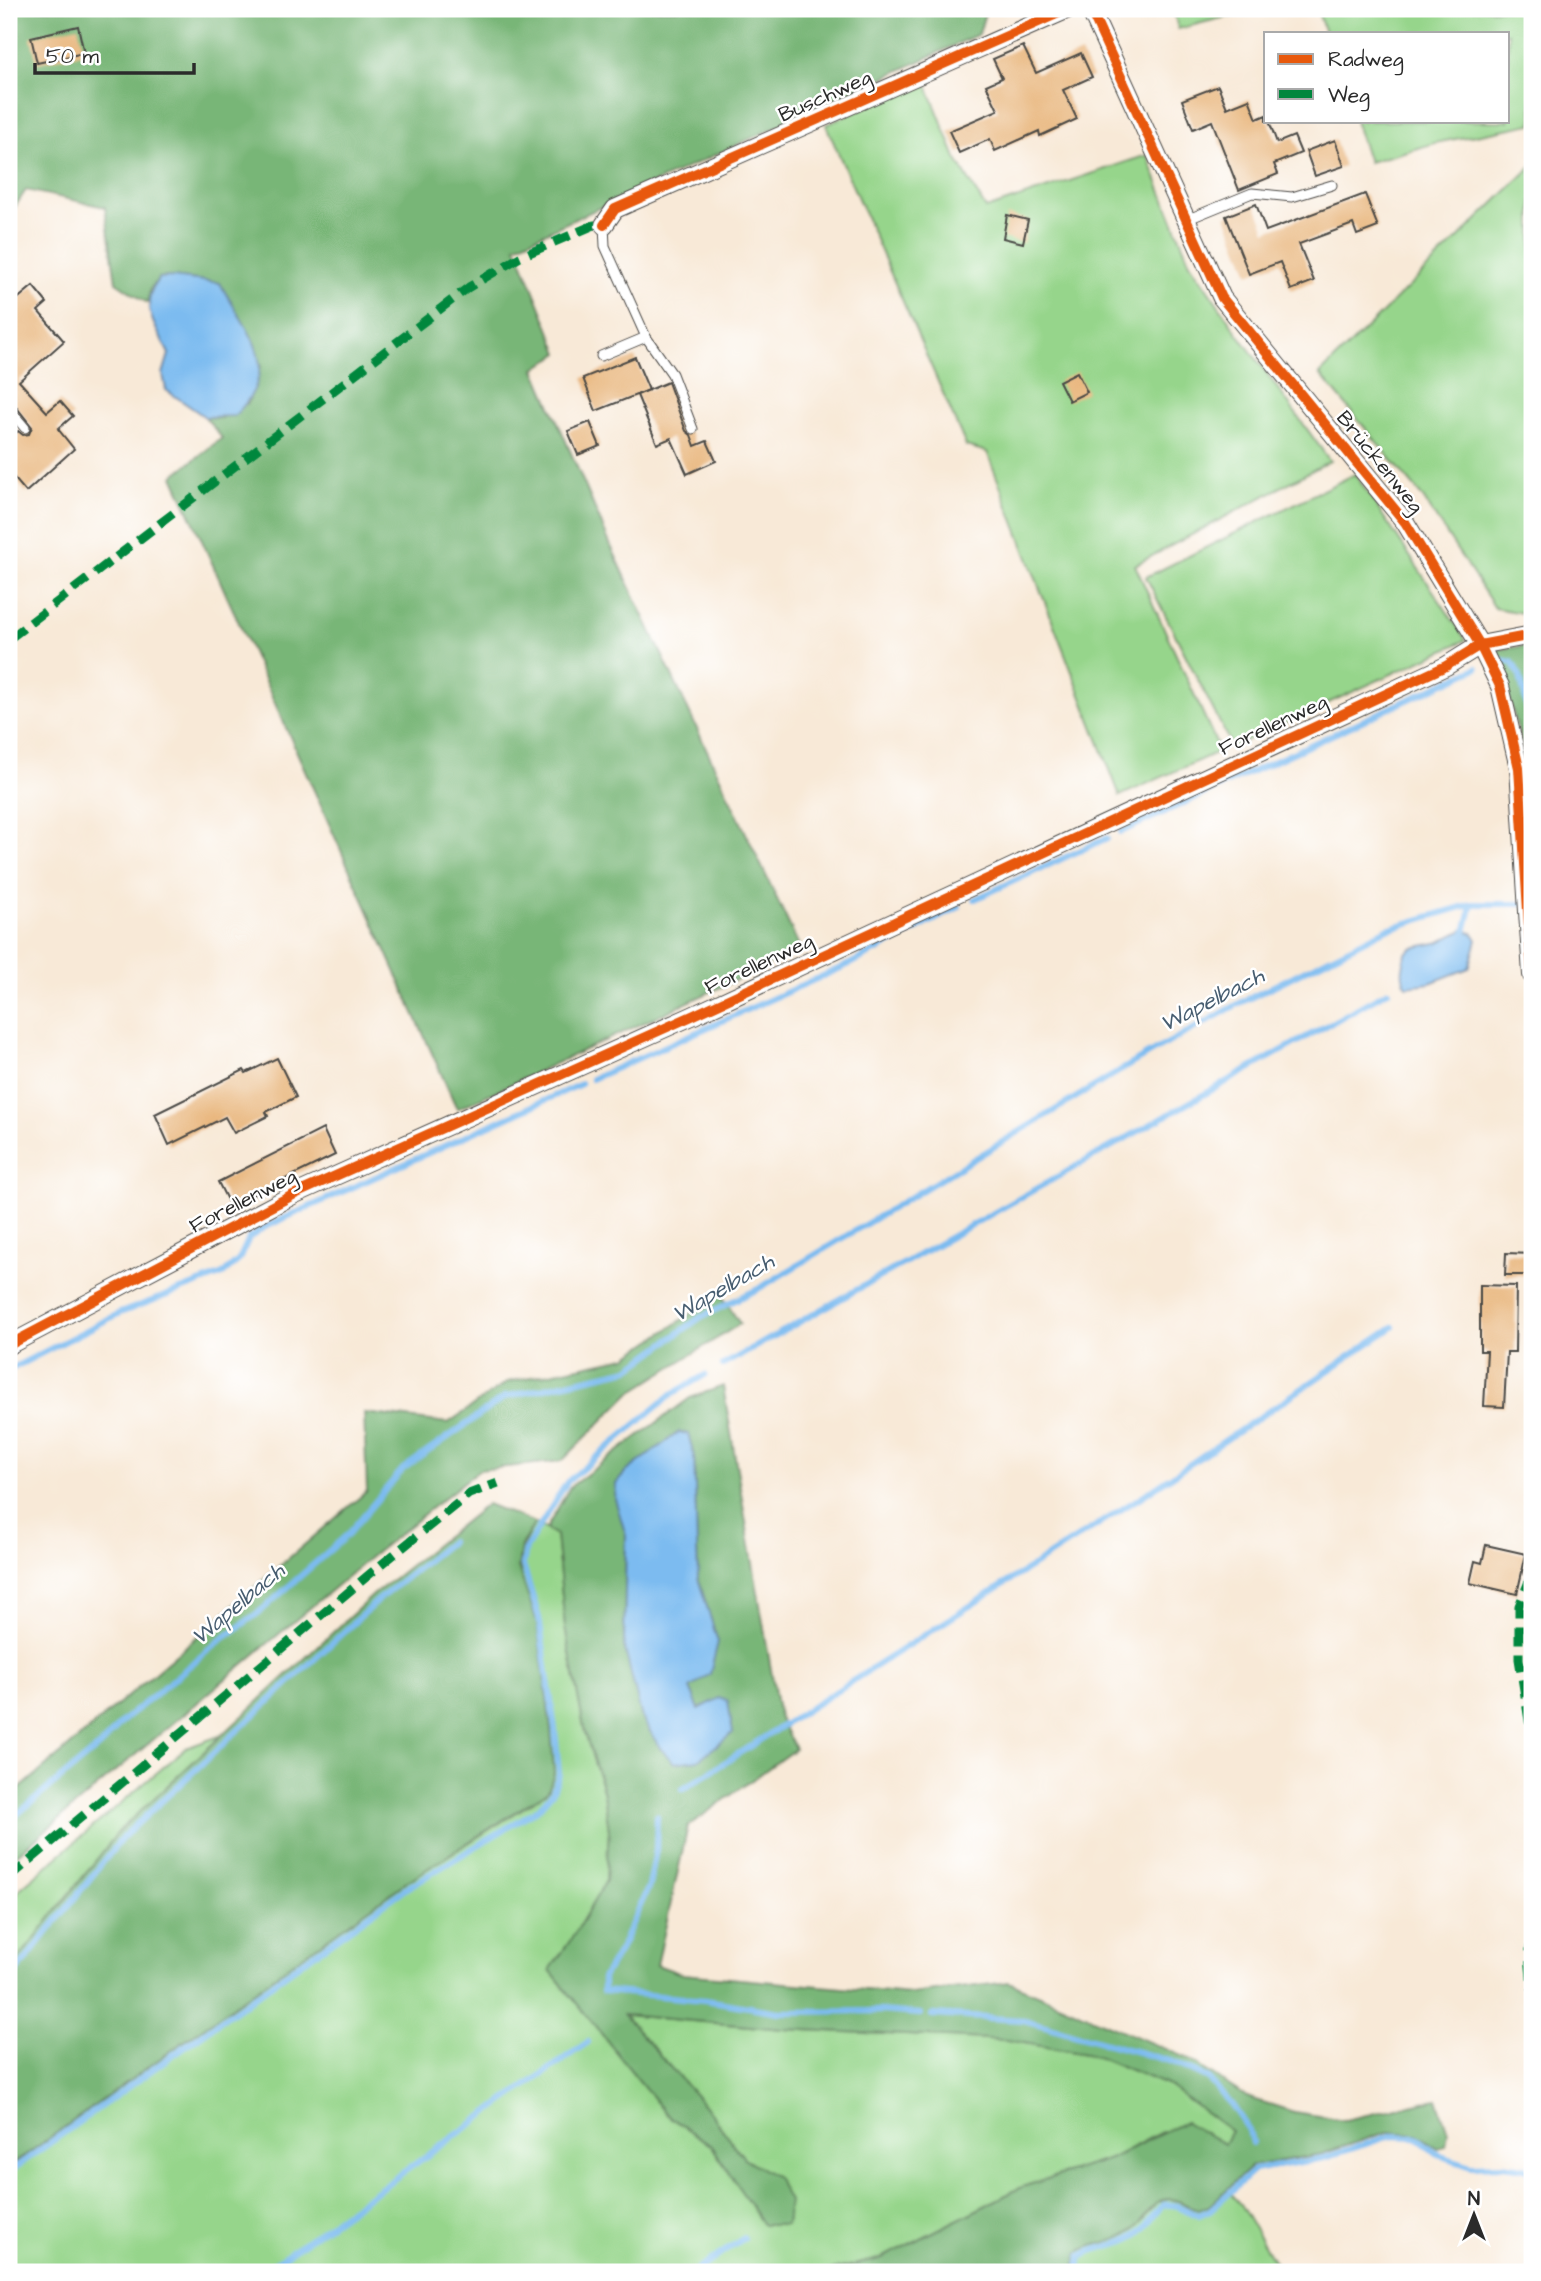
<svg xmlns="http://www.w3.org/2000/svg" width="1541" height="2281" viewBox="0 0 1541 2281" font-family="'Architects Daughter',sans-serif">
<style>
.green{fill:#96d58b;stroke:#60805b;stroke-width:2}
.forest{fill:#78b677;stroke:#527051;stroke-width:2;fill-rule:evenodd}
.water{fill:#7cbbf0;stroke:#54738e;stroke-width:2}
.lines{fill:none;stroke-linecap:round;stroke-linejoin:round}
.stream{stroke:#7cbbf0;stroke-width:6}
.building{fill:#e9b880}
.lane-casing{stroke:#4a4845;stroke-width:11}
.street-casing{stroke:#4a4845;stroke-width:20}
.lane{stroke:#fff;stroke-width:9}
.street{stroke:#fff;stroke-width:18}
.quiet{stroke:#00873e;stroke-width:9;stroke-dasharray:18 9;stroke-linecap:butt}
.cycleway-casing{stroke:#fff;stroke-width:15}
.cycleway{stroke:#e8590c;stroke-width:10}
.labels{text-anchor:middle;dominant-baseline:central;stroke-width:5;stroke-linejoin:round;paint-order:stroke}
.street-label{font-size:21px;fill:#2b2b2b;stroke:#fff}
.water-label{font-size:23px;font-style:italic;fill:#475d70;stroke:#fff}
</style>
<rect width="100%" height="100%" fill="#fff"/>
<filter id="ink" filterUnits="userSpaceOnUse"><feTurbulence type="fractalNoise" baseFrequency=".0143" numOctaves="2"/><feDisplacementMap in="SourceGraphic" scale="14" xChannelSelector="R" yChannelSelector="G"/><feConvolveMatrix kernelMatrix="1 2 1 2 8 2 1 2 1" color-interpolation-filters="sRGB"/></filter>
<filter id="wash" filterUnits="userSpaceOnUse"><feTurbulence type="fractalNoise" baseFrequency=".00686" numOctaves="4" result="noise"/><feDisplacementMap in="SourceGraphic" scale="28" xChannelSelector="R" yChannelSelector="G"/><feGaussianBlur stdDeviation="1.57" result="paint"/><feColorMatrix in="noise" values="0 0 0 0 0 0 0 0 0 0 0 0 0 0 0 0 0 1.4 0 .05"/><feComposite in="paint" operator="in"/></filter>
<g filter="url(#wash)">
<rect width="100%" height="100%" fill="#f8e9d7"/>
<!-- green -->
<g class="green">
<path d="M 1173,9 L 1290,9 L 1226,17 L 1178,29 Z"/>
<path d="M 1317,9 L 1532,9 L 1532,124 L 1435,143 L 1369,162 L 1355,121 L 1508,121 L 1508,33 L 1325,33 Z"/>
<path d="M 925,80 L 956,158 L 986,209 L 1147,155 L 1190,263 L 1234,328 L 1330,461 L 1135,565 L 1220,751 L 1120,796 L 987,452 L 966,446 L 826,125 Z"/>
<path d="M 1532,166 L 1532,606 L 1527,614 L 1495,608 L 1421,495 L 1320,374 Z"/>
<path d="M 1355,474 L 1466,640 L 1232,747 L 1146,577 Z"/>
<path d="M 535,1523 L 556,1535 L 565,1627 L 585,1733 L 604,1793 L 609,1830 L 606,1881 L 572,1938 L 550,1970 L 666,2114 L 712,2146 L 763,2224 L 776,2177 L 744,2158 L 703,2104 L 623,2015 L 783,2029 L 1007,2040 L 1097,2056 L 1169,2086 L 1231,2131 L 1224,2144 L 1203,2132 L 1161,2132 L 1110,2159 L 1022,2187 L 880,2259 L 823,2272 L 9,2272 L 9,2167 L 402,1885 L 533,1802 L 524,1589 C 516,1559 519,1549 535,1523 Z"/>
<path d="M 222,1735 L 120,1830 L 9,1971 L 9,1901 L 22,1887 L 186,1748 Z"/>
<path d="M 1226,2189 L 1240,2204 L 1280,2272 L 1074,2272 L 1079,2252 L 1090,2245 L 1101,2244 L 1143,2221 L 1157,2202 L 1170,2199 L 1181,2202 L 1191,2209 L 1209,2206 Z"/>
</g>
<!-- forest -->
<g class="forest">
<path d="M 9,9 L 992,9 L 985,13 L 979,34 L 516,246 L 559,353 L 535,369 L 610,544 L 801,950 L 457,1109 L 173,476 L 222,438 L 205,417 L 221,418 L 248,403 L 261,366 L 220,283 L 172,277 L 159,278 L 151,288 L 147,303 L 116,282 L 105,207 L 26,190 L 9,216 Z"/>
<path d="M 1532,645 L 1532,796 L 1530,774 L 1496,650 Z"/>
<path d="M 721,1294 L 740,1324 L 630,1393 L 562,1461 L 479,1470 L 373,1555 L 9,1861 L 9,1798 L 367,1491 L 364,1413 L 448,1423 L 508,1382 L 626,1357 Z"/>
<path d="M 723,1386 L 779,1717 L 795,1749 L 688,1826 L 657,1965 L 682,1974 L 911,1994 L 1009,1982 L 1186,2058 L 1247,2097 L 1294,2112 L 1345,2120 L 1437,2099 L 1448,2132 L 1446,2146 L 1438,2148 L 1417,2134 L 1387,2132 L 1322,2154 L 1252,2166 L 1209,2206 L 1199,2210 C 1189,2208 1180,2199 1169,2199 C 1150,2200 1146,2220 1134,2230 C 1118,2244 1096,2241 1079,2252 L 1074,2272 L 823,2272 L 880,2259 L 1022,2187 L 1110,2159 L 1185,2122 L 1224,2144 L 1231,2131 L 1169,2086 L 1097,2056 L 1007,2040 L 783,2029 L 624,2015 L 703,2104 L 744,2158 L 776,2177 L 789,2201 L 786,2225 L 763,2225 L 712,2146 L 666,2114 L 550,1970 L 572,1938 L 606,1881 L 609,1830 L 604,1793 L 585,1733 L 565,1627 L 556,1535 L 546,1529 L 570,1487 L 690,1398 ZM 679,1432 L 688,1434 L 694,1455 L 698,1578 L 718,1642 L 689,1688 L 699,1709 L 719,1699 L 660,1748 L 624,1646 L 626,1536 L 616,1484 L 626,1472 Z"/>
<path d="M 487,1504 L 535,1523 L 521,1545 L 518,1567 L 537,1622 L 551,1730 L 554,1773 L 548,1791 L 402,1885 L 9,2167 L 9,1971 L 120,1830 L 373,1595 Z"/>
</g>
<!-- water -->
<g class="water">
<path d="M 172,277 L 220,283 C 247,333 286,366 234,416 L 205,417 L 166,390 L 163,374 L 169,354 C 156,326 137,306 159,278 Z"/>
<path d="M 1463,930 L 1473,933 L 1477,940 L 1469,968 L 1430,983 L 1407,986 C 1399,975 1404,965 1406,953 L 1412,948 L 1440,942 Z"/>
<path d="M 679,1432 L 688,1434 L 694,1455 L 698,1578 L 718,1642 L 710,1674 L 690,1688 L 699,1709 L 719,1698 L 728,1701 L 733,1733 L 698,1760 L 674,1763 L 660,1748 L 642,1718 L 624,1646 L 626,1536 L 615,1499 L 616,1484 L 626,1472 Z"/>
</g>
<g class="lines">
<!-- stream -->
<g class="stream">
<path d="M 1501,660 L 1512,662 L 1520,676 L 1532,728"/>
<path d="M 1121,832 L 1477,668"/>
<path d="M 975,899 L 1107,838"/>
<path d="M 1464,936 L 1472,904"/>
<path d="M 592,1079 L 852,963 L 959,907"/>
<path d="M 723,1365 L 1388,991"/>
<path d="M 9,1370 L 120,1313 L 223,1274 L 239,1260 L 249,1238 L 265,1227 L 581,1084"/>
<path d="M 683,1789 L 1141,1497 L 1393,1327"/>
<path d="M 657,1816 L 656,1850 L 649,1886 L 622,1946 L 603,1978 L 603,1991 L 705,2000 L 779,2012 L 880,2011 L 920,2014"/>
<path d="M 9,1821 L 101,1745 L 124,1720 L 217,1643 L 262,1610 L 347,1535 L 403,1469 L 505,1397 L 629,1369 L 701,1317 L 758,1289 L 1148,1054 L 1240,1003 L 1387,929 L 1472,904 L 1527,904"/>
<path d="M 9,1981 L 123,1837 L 378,1600 L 450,1542"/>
<path d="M 932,2015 L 1024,2020 L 1173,2062 L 1207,2078 L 1232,2105 L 1249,2130 L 1252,2143"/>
<path d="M 9,2172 L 405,1889 L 538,1809 L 552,1793 L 559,1774 L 555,1729 L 539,1618 L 523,1565 L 526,1548 L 567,1482 L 672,1394 L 705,1375"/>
<path d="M 262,2272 L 588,2042"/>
<path d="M 695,2272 L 744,2238"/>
<path d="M 1078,2272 L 1081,2256 C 1099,2245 1121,2247 1138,2234 C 1148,2227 1154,2213 1163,2205 C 1180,2203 1184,2211 1199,2215 L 1210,2210 L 1254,2170 L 1324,2158 L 1390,2136 L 1416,2137 L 1441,2156 L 1472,2166 L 1502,2165 L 1525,2168 L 1532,2172"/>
</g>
</g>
<g id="blocks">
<!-- building -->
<g class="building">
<path d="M 78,26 L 84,53 L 37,63 L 31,37 Z"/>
<path d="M 1023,46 L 1036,73 L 1081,53 L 1092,77 L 1063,90 L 1077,119 L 1040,136 L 1039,131 L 995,151 L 990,139 L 959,153 L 949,131 L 998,110 L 986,85 L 1002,78 L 993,59 Z"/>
<path d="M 1218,86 L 1227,108 L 1249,99 L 1257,119 L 1266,115 L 1266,121 L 1269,121 L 1277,143 L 1294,136 L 1301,153 L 1274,164 L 1278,174 L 1239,190 L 1212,121 L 1193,129 L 1182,100 Z"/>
<path d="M 1335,140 L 1344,166 L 1315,176 L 1306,151 Z"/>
<path d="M 1365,194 L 1378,227 L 1357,235 L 1353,224 L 1299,244 L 1314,281 L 1291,290 L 1280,262 L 1249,274 L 1226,216 L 1256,204 L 1266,231 Z"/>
<path d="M 1007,215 L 1028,220 L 1023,243 L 1003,238 Z"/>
<path d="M 33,286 L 47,303 L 38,311 L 64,341 L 19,381 L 47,412 L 60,401 L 73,416 L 58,429 L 74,449 L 26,492 L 9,472 L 9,439 L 18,431 L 23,435 L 29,434 L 32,427 L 14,404 L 9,401 L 9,306 Z"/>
<path d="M 635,357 L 649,390 L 596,411 L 583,378 Z"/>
<path d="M 1077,372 L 1087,392 L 1069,401 L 1059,381 Z"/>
<path d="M 668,382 L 686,431 L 691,435 L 695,446 L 707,441 L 716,461 L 687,474 L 671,438 L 657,444 L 637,395 Z"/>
<path d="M 590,422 L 600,446 L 578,455 L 568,431 Z"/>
<path d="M 277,1058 L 296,1097 L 266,1112 L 268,1116 L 234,1133 L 225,1117 L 169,1145 L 155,1114 L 244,1070 L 246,1073 Z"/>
<path d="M 323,1129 L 335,1155 L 230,1206 L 218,1182 Z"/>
<path d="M 1506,1253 L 1532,1254 L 1532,1275 L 1505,1275 Z"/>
<path d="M 1480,1285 L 1516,1286 L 1515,1352 L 1507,1352 L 1504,1407 L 1484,1406 L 1487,1351 L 1480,1351 Z"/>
<path d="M 1486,1545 L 1526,1554 L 1517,1594 L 1470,1583 L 1475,1561 L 1482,1563 Z"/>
</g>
</g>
</g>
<g filter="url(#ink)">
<use href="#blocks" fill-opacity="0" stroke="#4a4845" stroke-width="2"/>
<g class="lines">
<defs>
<g id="lane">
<path d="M 1186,220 L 1252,193 L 1292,197 L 1332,185"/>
<path d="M 604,225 L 605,246 L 646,337 L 672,374 L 693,429"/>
<path d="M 601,356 L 646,337"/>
<path d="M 9,409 L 25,428"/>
</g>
<g id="street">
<path d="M 1090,9 L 1222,298 L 1405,522 L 1480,645 L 1500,686 L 1519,768 L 1532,975"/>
<path d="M 604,225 L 615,209 L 1068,9"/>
<path d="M 9,1345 L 293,1195 L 692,1016 L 1446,666 L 1480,645 L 1532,635"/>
</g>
</defs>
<!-- lane casing -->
<use href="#lane" class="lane-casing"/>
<!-- street casing -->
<use href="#street" class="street-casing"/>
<!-- lane -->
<use href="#lane" class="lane"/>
<!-- street -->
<use href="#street" class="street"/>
<!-- quiet -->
<g class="quiet">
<path d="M 9,639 L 469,287 L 520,257 L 594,225 L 604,225"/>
<path d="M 1532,1574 L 1519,1606 L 1519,1659 L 1532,1739"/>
<path d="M 9,1878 L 371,1573 L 469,1494 L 498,1483"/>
<path d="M 1532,1934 L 1529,1955 L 1532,1989"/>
</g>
<defs>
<g id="cycleway">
<path d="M 1090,9 L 1222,298 L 1405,522 L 1480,645 L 1500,686 L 1519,768 L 1532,975"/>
<path d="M 604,225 L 615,209 L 1068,9"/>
<path d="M 9,1345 L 293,1195 L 692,1016 L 1446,666 L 1480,645 L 1532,635"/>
</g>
</defs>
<!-- cycleway casing -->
<use href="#cycleway" class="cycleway-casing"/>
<!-- cycleway -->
<use href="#cycleway" class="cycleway"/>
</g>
</g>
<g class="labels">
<!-- street labels -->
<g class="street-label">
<text transform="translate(825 96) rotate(-24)">Buschweg</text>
<text transform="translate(1380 462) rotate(51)">Brückenweg</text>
<text transform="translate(1273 725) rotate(-25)">Forellenweg</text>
<text transform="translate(759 964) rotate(-25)">Forellenweg</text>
<text transform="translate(243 1201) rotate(-27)">Forellenweg</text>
</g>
<!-- water labels -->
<g class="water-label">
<text transform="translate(1212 1000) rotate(-27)">Wapelbach</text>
<text transform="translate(723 1288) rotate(-30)">Wapelbach</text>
<text transform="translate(238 1604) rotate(-40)">Wapelbach</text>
</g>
</g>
<!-- margin -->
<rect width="1541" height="2281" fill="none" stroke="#fff" stroke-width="35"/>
<!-- legend -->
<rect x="1264" y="32" width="245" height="91" fill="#ffffff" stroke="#aaaaaa" stroke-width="2"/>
<rect x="1278" y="54" width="35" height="10" fill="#e8590c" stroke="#aaaaaa" stroke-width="2"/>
<text x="1328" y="66" font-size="21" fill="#2b2b2b">Radweg</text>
<rect x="1278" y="89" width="35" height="10" fill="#00873e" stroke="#aaaaaa" stroke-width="2"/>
<text x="1328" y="102" font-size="21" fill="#2b2b2b">Weg</text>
<!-- north arrow -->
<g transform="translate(1474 2215)" stroke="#ffffff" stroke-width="5" paint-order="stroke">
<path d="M0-5L12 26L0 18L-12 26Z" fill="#2b2b2b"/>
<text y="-10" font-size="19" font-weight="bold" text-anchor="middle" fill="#2b2b2b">N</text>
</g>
<!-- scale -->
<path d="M35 63v10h159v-10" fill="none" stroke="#2b2b2b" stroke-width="3.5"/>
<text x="46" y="63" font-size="21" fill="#2b2b2b" stroke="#ffffff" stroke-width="5" paint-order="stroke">50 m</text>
</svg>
